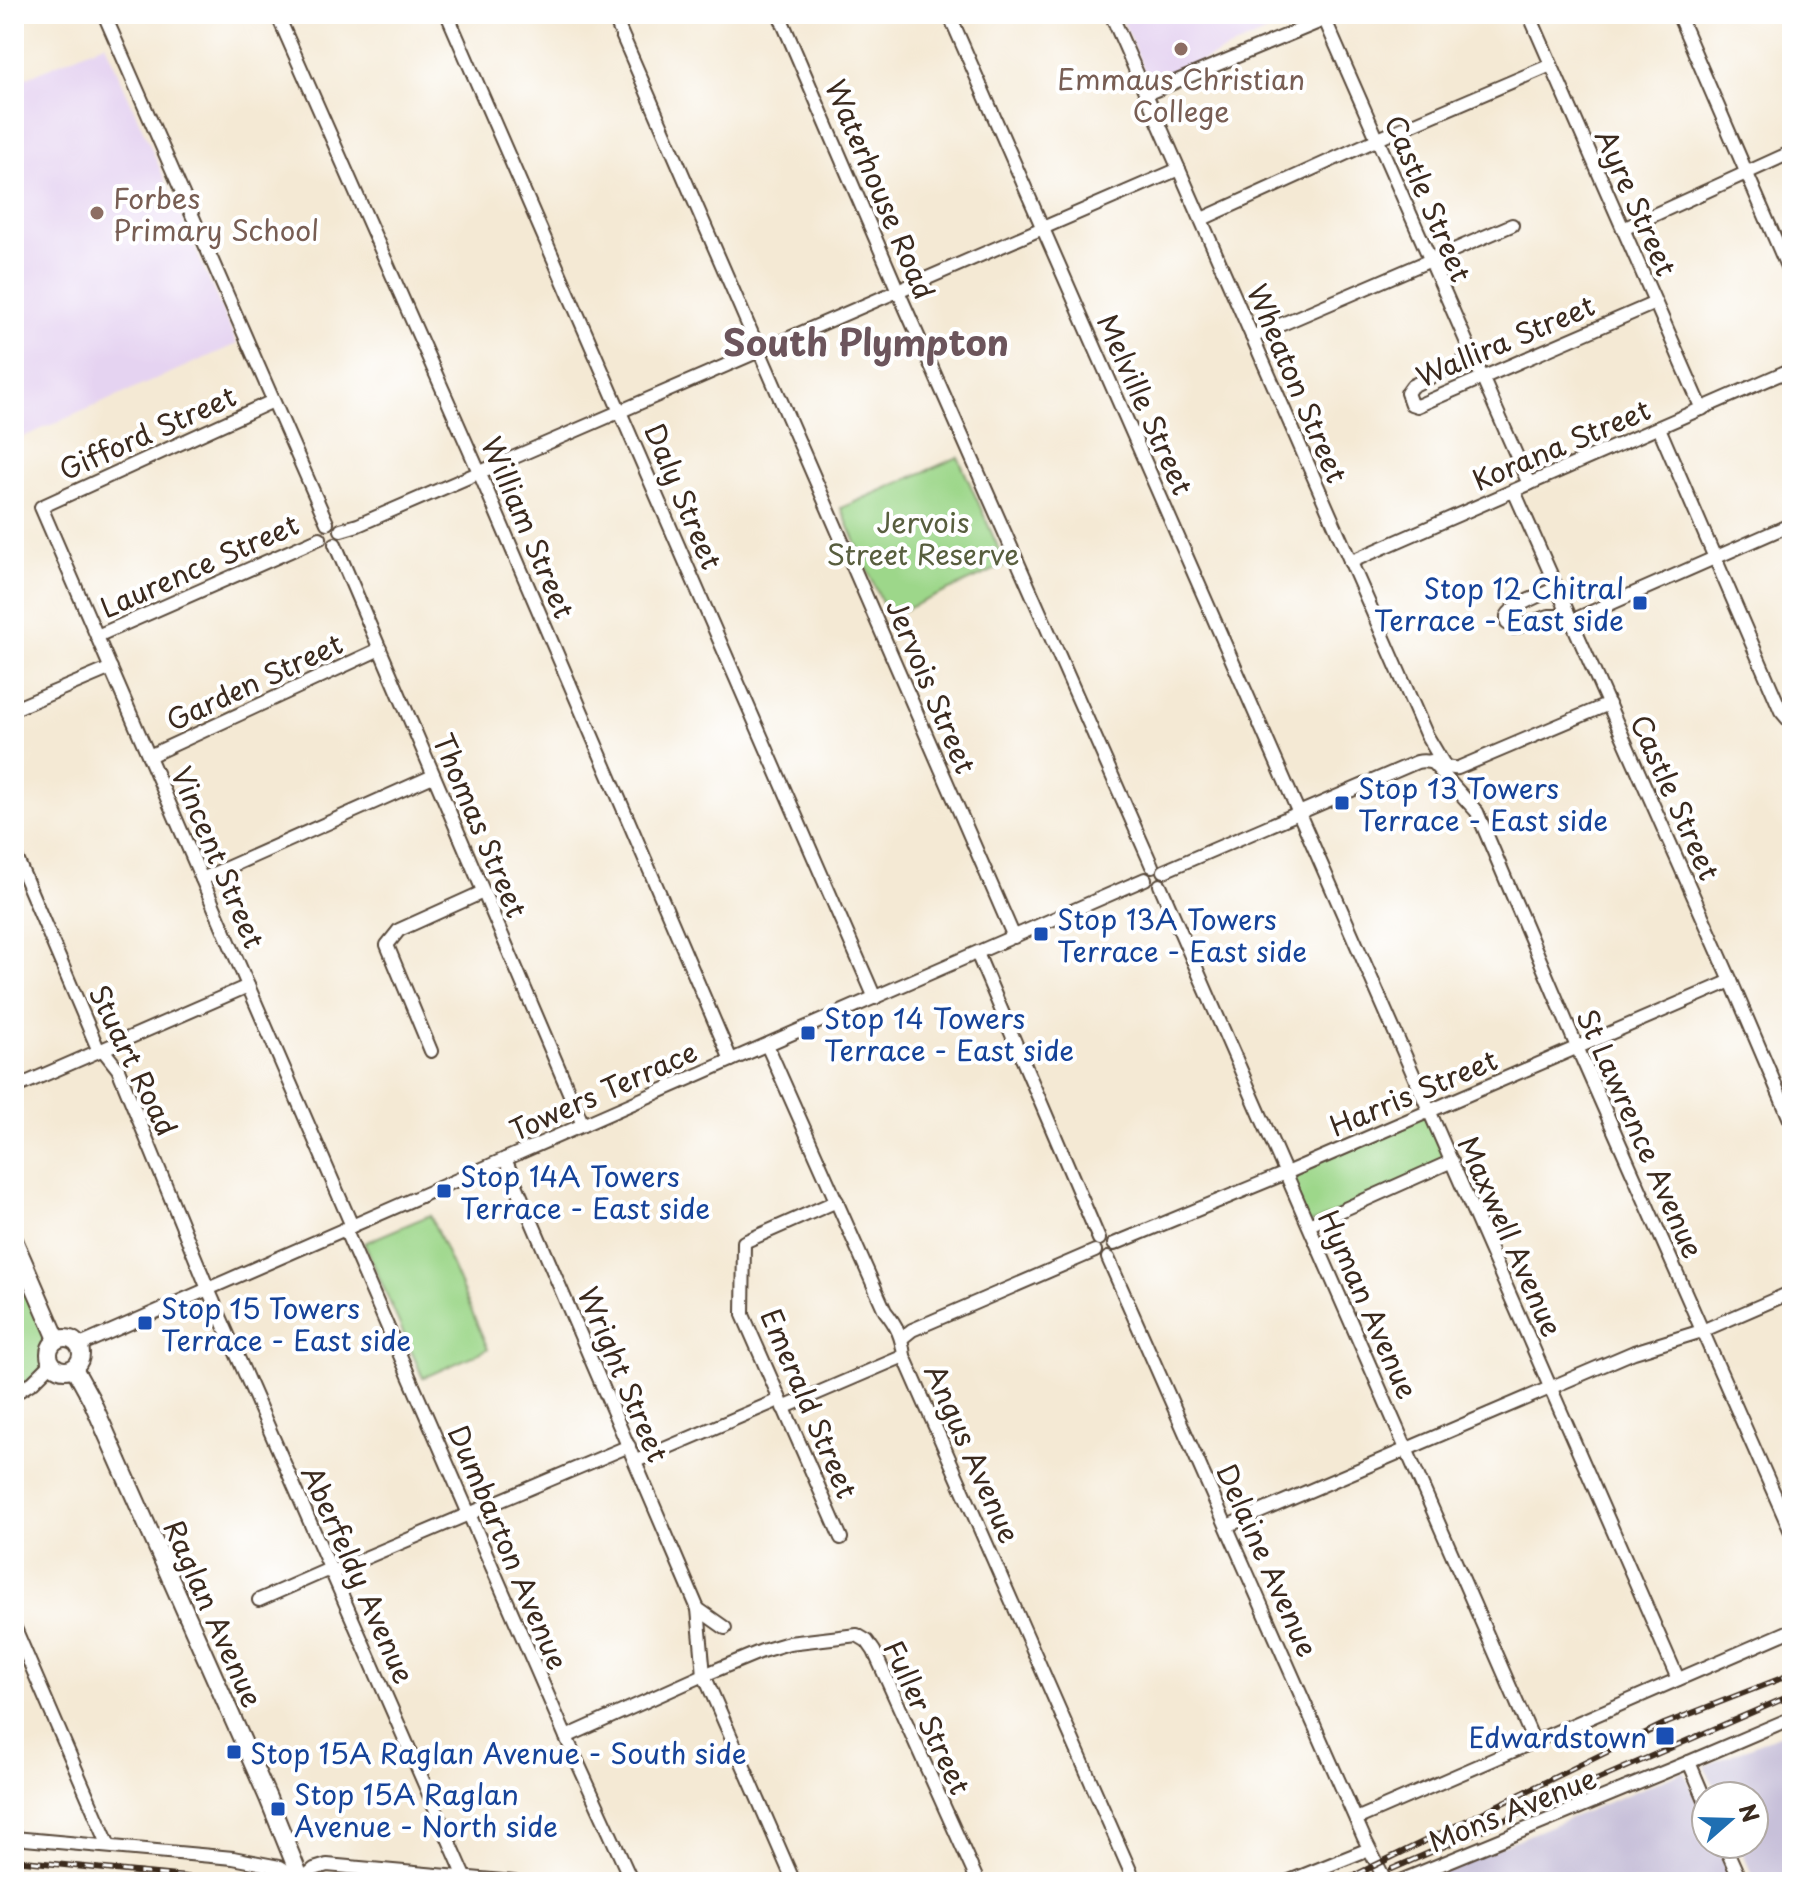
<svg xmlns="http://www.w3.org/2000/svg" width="1806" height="1896" viewBox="0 0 1806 1896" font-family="'Playpen Sans',sans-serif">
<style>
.built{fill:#e5d3f1}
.industrial{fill:#c7c0d9}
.green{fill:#9dd78a;stroke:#6c8054;stroke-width:2}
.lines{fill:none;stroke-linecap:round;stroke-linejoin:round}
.minor-casing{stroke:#574739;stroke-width:16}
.tertiary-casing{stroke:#574739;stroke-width:20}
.minor{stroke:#fff;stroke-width:12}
.tertiary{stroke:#fff;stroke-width:16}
.rail-casing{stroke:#3b2a1e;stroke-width:6}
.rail{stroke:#fff;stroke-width:3;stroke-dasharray:9;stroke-linecap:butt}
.education-dot{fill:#8d6e63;stroke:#fff;stroke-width:3}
.transit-dot{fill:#1a4fb4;stroke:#fff;stroke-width:3}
.labels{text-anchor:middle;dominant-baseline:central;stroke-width:8;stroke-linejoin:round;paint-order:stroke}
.education-label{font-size:28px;fill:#785e54;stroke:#fff}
.street-label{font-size:28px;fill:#3b2a1e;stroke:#fff}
.park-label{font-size:28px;fill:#585e3e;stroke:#fff}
.transit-label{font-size:28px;fill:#164399;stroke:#fff;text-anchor:start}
.district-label{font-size:36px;font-weight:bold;fill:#6c555c;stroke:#fff}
</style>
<rect width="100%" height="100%" fill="#fff"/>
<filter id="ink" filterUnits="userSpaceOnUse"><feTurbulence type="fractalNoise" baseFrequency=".0125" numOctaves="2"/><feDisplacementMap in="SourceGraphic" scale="16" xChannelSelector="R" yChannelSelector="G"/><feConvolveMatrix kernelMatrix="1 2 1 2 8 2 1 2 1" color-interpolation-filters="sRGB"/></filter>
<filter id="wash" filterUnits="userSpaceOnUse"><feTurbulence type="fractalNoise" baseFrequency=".006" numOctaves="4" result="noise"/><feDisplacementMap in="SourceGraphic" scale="32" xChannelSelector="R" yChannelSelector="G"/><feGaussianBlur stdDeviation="1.8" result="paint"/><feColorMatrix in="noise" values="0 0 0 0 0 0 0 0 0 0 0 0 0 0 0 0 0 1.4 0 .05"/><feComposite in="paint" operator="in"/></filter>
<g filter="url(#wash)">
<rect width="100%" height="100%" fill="#f4e9d4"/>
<!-- built -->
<g class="built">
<path d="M 1120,14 L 1307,14 L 1150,84 Z"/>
<path d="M 105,43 L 237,344 L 14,441 L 14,83 Z"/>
</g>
<!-- industrial -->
<g class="industrial">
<path d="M 1792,1729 L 1792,1882 L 1755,1882 L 1739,1844 L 1754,1844 L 1754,1796 L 1718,1796 L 1705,1766 Z"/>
<path d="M 1684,1771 L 1706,1821 L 1706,1844 L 1716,1844 L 1732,1882 L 1415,1882 Z"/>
</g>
<!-- green -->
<g class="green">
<path d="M 958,457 L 1006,565 L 888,617 L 841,508 Z"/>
<path d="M 1429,1112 L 1451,1161 L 1307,1225 L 1285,1174 Z"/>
<path d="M 430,1215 L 488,1349 L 423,1378 L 364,1243 Z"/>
<path d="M 14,1249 L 53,1338 C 48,1347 46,1352 49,1362 L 31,1379 L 14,1389 Z"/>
</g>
</g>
<g filter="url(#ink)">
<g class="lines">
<defs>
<g id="minor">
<path d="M 104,14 L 327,523"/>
<path d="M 277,14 L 479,472 L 731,1060"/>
<path d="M 447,14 L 875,998"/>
<path d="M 613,14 L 1014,937"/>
<path d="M 779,14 L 898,291 L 1152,866"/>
<path d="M 949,14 L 1678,1679"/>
<path d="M 1111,14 L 1426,734 L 1446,768"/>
<path d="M 1529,14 L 1702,409"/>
<path d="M 1678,14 L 1792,278"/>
<path d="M 1325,20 L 1529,484"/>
<path d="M 1146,94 L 1338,14"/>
<path d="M 1202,219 L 1378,139 L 1551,65"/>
<path d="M 1623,229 L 1792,152"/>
<path d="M 1252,337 L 1512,225"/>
<path d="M 1472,357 L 1412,386 L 1407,393 L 1411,404 L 1417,406 L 1655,303"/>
<path d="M 273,401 L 41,507 L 352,1226"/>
<path d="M 1659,428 L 1781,711 L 1792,724"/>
<path d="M 1514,491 L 1731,981 L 1792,1124"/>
<path d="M 341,530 L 358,525 L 1179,169"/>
<path d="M 335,544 L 583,1125"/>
<path d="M 1350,562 L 1792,369"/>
<path d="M 1557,588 C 1546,593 1512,605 1507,616 C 1507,618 1507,620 1507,623 L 1514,628 L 1549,616 L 1569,616"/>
<path d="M 1571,621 L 1792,524"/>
<path d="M 97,636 L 320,538"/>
<path d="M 14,709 L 111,668"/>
<path d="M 149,756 L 380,649"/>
<path d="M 1431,761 L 1477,812 L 1577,1047 L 1792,1534"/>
<path d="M 14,852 L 98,1049 L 103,1050 L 118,1069 L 208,1289 L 466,1879"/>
<path d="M 1164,871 L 1417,762 C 1432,758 1443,770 1458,768 L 1609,704"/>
<path d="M 202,879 L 433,776"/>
<path d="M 1160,885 L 1534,1742"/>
<path d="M 977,953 L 1099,1239"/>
<path d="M 767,1045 L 885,1311 C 897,1326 902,1337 904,1356 L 1135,1882"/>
<path d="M 431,1051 L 387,945 L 399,930 L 483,892"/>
<path d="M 14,1088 L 248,986"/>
<path d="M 505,1159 L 698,1609 L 704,1675 L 794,1882"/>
<path d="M 837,1201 L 744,1242 L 743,1315 L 841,1538"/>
<path d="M 1309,1225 L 1452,1161"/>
<path d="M 345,1229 L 566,1737 L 632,1882"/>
<path d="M 1114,1244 L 1286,1173 L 1731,981"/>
<path d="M 1108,1258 L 1364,1838 L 1386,1882"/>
<path d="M 902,1338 L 912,1330 L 1095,1251"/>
<path d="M 80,1345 L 1145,879"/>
<path d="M 14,1394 L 33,1382 L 52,1363"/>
<path d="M 783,1408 L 904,1356"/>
<path d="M 636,1461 L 779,1400"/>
<path d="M 1227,1526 L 1634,1352 L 1702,1331 L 1792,1292"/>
<path d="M 259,1600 L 325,1571 L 332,1572 L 629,1446"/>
<path d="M 698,1609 L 725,1628"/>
<path d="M 14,1626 L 109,1846"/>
<path d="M 566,1737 L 704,1675 L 762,1651 L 789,1643 L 857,1635 L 867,1641 L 874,1651 L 978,1882"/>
<path d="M 1689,1762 L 1706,1802"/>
<path d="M 1356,1819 L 1792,1630"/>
<path d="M 14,1838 L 233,1858 L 279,1867 L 301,1880 L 314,1869 L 327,1865 L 514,1882"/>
<path d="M 1724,1844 L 1741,1882"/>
<path d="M 1287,1882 L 1369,1849"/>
<path d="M 1398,1882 L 1689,1762 L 1792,1718"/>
</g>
<g id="tertiary">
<path d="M 14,1240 L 57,1339"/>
<circle cx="65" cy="1354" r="16"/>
<path d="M 74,1368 L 91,1399 L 268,1798 L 302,1882"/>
</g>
</defs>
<!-- minor casing -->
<use href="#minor" class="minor-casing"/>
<!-- tertiary casing -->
<use href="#tertiary" class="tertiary-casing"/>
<!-- minor -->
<use href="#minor" class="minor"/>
<!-- tertiary -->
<use href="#tertiary" class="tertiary"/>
<defs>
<g id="rail">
<path d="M 14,1860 L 237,1882"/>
<path d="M 1392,1869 L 1792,1695"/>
<path d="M 1341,1882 L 1664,1724 L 1792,1674"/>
</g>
</defs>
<!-- rail casing -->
<use href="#rail" class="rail-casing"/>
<!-- rail -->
<use href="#rail" class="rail"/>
</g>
</g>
<!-- markers -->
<g class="education-dot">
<circle cx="1181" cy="49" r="8"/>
<circle cx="97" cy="213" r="8"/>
</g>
<g class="transit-dot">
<rect x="1632" y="595" width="16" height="16" rx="4"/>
<rect x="1334" y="795" width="16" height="16" rx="4"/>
<rect x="1033" y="926" width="16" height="16" rx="4"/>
<rect x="800" y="1025" width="16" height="16" rx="4"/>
<rect x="436" y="1183" width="16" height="16" rx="4"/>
<rect x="137" y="1315" width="16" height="16" rx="4"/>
<rect x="1655" y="1726" width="20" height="20" rx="4"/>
<rect x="226" y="1744" width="16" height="16" rx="4"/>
<rect x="270" y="1801" width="16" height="16" rx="4"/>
</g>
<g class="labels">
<!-- education labels -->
<g class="education-label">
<text x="1181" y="78">Emmaus Christian<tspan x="1181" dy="32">College</tspan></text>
<text x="113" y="197" text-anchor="start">Forbes<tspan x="113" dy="32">Primary School</tspan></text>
</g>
<!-- street labels -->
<g class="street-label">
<text transform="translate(881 189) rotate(67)">Waterhouse Road</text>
<text transform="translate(1429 198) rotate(67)">Castle Street</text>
<text transform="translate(1637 202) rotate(66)">Ayre Street</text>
<text transform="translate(1505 340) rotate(-23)">Wallira Street</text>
<text transform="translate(1298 383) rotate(67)">Wheaton Street</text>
<text transform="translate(1146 404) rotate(66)">Melville Street</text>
<text transform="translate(147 432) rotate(-24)">Gifford Street</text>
<text transform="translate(1561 444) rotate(-23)">Korana Street</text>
<text transform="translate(684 496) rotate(67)">Daly Street</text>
<text transform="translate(529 527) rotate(67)">William Street</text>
<text transform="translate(199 565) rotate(-24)">Laurence Street</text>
<text transform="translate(254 681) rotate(-25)">Garden Street</text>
<text transform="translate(932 686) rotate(67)">Jervois Street</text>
<text transform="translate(1676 797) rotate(66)">Castle Street</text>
<text transform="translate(481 825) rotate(67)">Thomas Street</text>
<text transform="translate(219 857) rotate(67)">Vincent Street</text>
<text transform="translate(134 1060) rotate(64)">Stuart Road</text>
<text transform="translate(603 1090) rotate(-24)">Towers Terrace</text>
<text transform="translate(1413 1092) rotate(-23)">Harris Street</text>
<text transform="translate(1641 1133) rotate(66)">St Lawrence Avenue</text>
<text transform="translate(1511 1236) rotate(66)">Maxwell Avenue</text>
<text transform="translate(1369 1304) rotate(66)">Hyman Avenue</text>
<text transform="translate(624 1374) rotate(67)">Wright Street</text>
<text transform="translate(810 1403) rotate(67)">Emerald Street</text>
<text transform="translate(973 1453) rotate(66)">Angus Avenue</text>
<text transform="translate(509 1547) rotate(67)">Dumbarton Avenue</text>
<text transform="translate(1268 1560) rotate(66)">Delaine Avenue</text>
<text transform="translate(359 1574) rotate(66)">Aberfeldy Avenue</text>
<text transform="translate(214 1613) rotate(66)">Raglan Avenue</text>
<text transform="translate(928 1717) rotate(65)">Fuller Street</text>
<text transform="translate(1512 1809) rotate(-22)">Mons Avenue</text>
</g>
<!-- park labels -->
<g class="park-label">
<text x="923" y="521">Jervois<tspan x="923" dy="32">Street Reserve</tspan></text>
</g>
<!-- transit labels -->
<g class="transit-label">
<text x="1624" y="587" text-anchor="end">Stop 12 Chitral<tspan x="1624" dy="32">Terrace - East side</tspan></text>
<text x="1358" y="787">Stop 13 Towers<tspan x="1358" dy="32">Terrace - East side</tspan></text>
<text x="1057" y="918">Stop 13A Towers<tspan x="1057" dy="32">Terrace - East side</tspan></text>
<text x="824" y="1017">Stop 14 Towers<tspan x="824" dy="32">Terrace - East side</tspan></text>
<text x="460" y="1175">Stop 14A Towers<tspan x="460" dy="32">Terrace - East side</tspan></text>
<text x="161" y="1307">Stop 15 Towers<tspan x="161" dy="32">Terrace - East side</tspan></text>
<text x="1647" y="1736" text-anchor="end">Edwardstown</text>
<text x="250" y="1752">Stop 15A Raglan Avenue - South side</text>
<text x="294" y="1793">Stop 15A Raglan<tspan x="294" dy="32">Avenue - North side</tspan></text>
</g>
<!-- district labels -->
<g class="district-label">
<text x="866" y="341">South Plympton</text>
</g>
</g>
<!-- margin -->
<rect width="1806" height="1896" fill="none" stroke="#fff" stroke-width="48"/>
<!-- north arrow -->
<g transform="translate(1730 1820) rotate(70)"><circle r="38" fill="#ffffff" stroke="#b1aaa5" stroke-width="2"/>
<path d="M0-6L14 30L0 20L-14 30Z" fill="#1f6fb2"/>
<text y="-12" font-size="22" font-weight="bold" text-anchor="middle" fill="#3b2a1e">N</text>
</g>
</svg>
